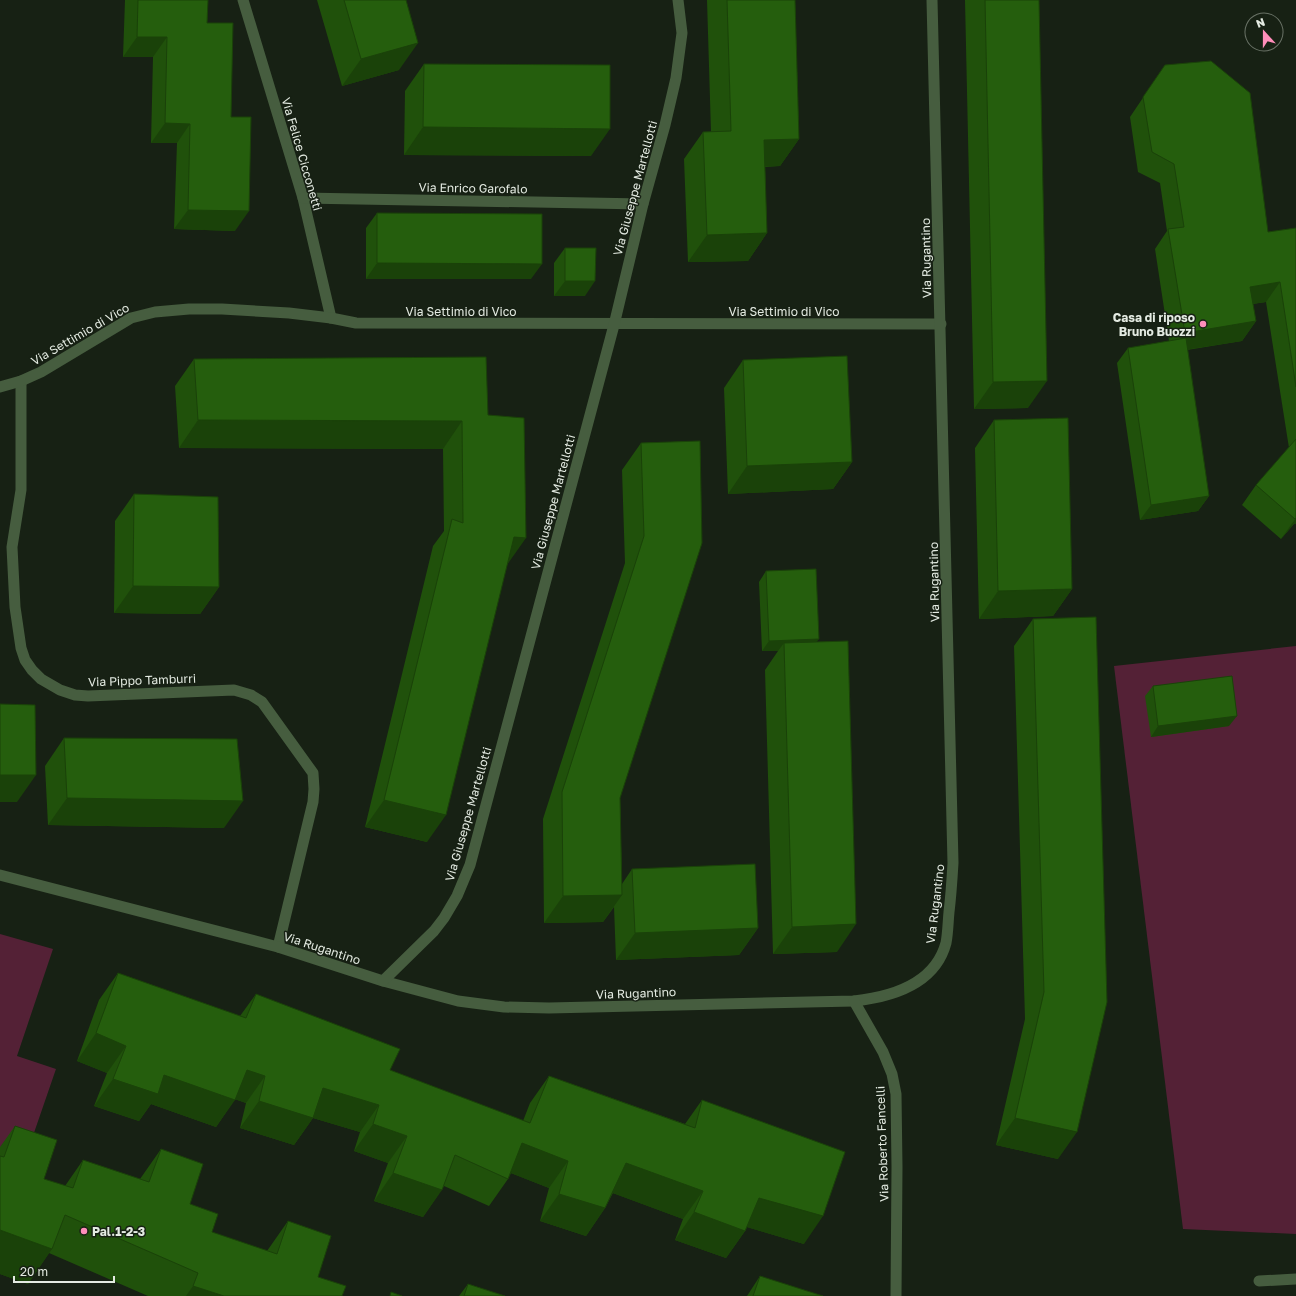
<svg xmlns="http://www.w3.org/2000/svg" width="1296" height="1296" viewBox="0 0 1296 1296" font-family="'Golos Text',sans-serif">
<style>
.green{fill:#542136}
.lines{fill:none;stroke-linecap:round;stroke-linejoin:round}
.minor{stroke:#465d3f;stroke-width:11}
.wall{fill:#20510b}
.shaded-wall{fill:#1a4209}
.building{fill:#255e0d;stroke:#1a4209}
.poi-dot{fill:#ff8eba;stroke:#172114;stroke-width:1.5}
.labels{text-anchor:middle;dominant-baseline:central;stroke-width:3;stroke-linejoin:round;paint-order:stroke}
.street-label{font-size:12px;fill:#e4ebe2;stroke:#172114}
.poi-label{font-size:12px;font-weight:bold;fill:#e4ebe2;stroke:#172114;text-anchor:end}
</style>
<rect width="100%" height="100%" fill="#172114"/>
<!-- green -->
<g class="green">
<path d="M 1296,646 L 1296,1234 L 1183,1229 L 1114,666 Z"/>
<path d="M 0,934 L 53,949 L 17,1056 L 56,1069 L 26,1156 L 0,1148 Z"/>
</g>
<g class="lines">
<!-- minor -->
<g class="minor">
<path d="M 243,0 L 303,198 L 331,318"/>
<path d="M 303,198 L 643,204"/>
<path d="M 21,381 L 21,490 L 12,547 L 15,607 L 21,648 L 25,660 L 32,670 L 41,679 L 60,690 L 75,695 L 88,696 L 234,690 L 251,695 L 262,702 L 313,773 L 314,789 L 313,802 L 278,947"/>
<path d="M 0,387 L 21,381 L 41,372 L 131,318 L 155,312 L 189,309 L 222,309 L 289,313 L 331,318 L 356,323 L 941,324"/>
<path d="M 0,875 L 278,947 L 383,981 L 458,1001 L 504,1007 L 549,1008 L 854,1001 C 891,997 935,984 946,943 C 948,933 948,922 949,912 C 951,896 952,880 953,863 L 932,0"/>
<path d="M 383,981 L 434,931 L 444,918 L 457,896 L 470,865 L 614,325 L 643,204 L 665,125 L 676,78 L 682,33 L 678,0"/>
<path d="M 854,1001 L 883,1052 L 892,1074 L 896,1094 L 897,1167 L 896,1296"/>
<path d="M 1259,1281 L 1296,1279"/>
</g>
</g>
<!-- wall -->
<g class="wall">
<path d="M 125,0 L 208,0 L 207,23 L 231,117 L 235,231 L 174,229 L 177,143 L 151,143 L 153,57 L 123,57 Z"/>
<path d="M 317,0 L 406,0 L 399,70 L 342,86 Z"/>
<path d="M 707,0 L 795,0 L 799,139 L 780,166 L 765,167 L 767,233 L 748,261 L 688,262 L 684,159 L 703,132 L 711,132 Z"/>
<path d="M 965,0 L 1039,0 L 1028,408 L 974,409 Z"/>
<path d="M 424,64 L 591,156 L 404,155 L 405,91 Z"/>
<path d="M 1165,65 L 1268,232 L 1296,228 L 1296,524 L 1294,524 L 1281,539 L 1242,505 L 1256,485 L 1289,448 L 1266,302 L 1253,304 L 1256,321 L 1242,341 L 1187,350 L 1209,496 L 1198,511 L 1140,520 L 1117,363 L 1128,348 L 1169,341 L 1155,249 L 1167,231 L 1160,183 L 1138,172 L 1130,117 Z"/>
<path d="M 377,213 L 531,279 L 366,279 L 366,228 Z"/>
<path d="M 565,248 L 585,296 L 554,296 L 554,263 Z"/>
<path d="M 194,359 L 488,415 L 507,565 L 427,842 L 365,827 L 433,546 L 444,531 L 443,449 L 179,448 L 175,386 Z"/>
<path d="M 743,360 L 852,462 L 833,489 L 728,494 L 724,388 Z"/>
<path d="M 994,420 L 1072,589 L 1053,616 L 979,619 L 975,448 Z"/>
<path d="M 700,441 L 620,798 L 622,884 L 632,869 L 758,928 L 739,955 L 616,960 L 614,907 L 603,922 L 544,923 L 543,819 L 625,563 L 622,470 L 641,443 Z"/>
<path d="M 134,494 L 219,587 L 200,614 L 114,613 L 115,521 Z"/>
<path d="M 766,571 L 816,642 L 837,952 L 773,954 L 765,670 L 778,651 L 762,651 L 759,582 Z"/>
<path d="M 1033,619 L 1058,1159 L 996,1145 L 1025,1019 L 1014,646 Z"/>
<path d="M 1153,686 L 1229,726 L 1151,737 L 1145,696 Z"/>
<path d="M 64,738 L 224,828 L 48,825 L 45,766 Z"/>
<path d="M 118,973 L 240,1016 L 256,994 L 390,1070 L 523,1121 L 530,1103 L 549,1076 L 685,1124 L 702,1100 L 804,1244 L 747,1227 L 745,1231 L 726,1258 L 675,1240 L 683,1219 L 613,1193 L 605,1208 L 586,1236 L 540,1221 L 549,1188 L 511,1173 L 508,1179 L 489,1206 L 444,1186 L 423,1217 L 374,1201 L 388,1163 L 354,1151 L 360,1132 L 313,1118 L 294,1145 L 240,1128 L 246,1103 L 235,1099 L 216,1127 L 151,1104 L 139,1121 L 94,1106 L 107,1073 L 77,1061 L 99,1000 Z"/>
<path d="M 15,1126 L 44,1179 L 65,1186 L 83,1160 L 140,1179 L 161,1149 L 190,1204 L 212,1232 L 267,1251 L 288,1221 L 318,1277 L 342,1296 L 148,1296 L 49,1253 L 28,1284 L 0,1274 L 0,1147 Z"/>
<path d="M 760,1276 L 823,1296 L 747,1296 Z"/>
<path d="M 468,1284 L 505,1296 L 459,1296 Z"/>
</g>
<!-- shaded-wall -->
<g class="shaded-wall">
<path d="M 137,37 L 167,37 L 153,57 L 123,57 Z"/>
<path d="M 418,43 L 399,70 L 342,86 L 361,59 Z"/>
<path d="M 165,123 L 190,124 L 177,143 L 151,143 Z"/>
<path d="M 423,127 L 610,129 L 591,156 L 404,155 Z"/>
<path d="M 799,139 L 780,166 L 745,167 L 764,140 Z"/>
<path d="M 188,210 L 249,211 L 235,231 L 174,229 Z"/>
<path d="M 767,233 L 748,261 L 688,262 L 707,235 Z"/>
<path d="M 377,263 L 542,264 L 531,279 L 366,279 Z"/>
<path d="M 565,281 L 595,281 L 585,296 L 554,296 Z"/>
<path d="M 1280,282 L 1266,302 L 1236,306 L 1250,287 Z"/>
<path d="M 1256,321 L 1242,341 L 1171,352 L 1185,333 Z"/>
<path d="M 1047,381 L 1028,408 L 974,409 L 993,382 Z"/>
<path d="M 198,420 L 462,421 L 443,449 L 179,448 Z"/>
<path d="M 852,462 L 833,489 L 728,494 L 747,466 Z"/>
<path d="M 1209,496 L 1198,511 L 1140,520 L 1151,505 Z"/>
<path d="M 1296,518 L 1296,524 L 1294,524 L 1281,539 Z"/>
<path d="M 514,537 L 526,538 L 507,565 L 495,564 Z"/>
<path d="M 133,586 L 219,587 L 200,614 L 114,613 Z"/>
<path d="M 1072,589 L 1053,616 L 979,619 L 998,591 Z"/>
<path d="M 819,639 L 811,649 L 784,643 L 778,651 L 762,651 L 769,641 Z"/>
<path d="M 1237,716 L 1229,726 L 1151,737 L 1158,726 Z"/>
<path d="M 0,775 L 36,775 L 17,802 L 0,802 Z"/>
<path d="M 67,798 L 243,801 L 224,828 L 48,825 Z"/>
<path d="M 384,800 L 446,815 L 427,842 L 365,827 Z"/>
<path d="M 622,895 L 603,922 L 544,923 L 563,896 Z"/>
<path d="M 856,924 L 837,952 L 773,954 L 792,927 Z"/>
<path d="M 758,928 L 739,955 L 616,960 L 635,933 Z"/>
<path d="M 96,1033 L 126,1046 L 107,1073 L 77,1061 Z"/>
<path d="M 247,1070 L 265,1076 L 246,1103 L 228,1097 Z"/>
<path d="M 164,1075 L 235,1100 L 216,1127 L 151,1104 L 139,1121 L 94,1106 L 113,1079 Z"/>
<path d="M 323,1088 L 379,1105 L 360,1132 L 313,1118 L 294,1145 L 240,1128 L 259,1101 Z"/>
<path d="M 1015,1118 L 1077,1132 L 1058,1159 L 996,1145 Z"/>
<path d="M 373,1124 L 407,1136 L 388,1163 L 354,1151 Z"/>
<path d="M 522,1143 L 568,1161 L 549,1188 L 503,1170 Z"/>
<path d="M 626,1163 L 703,1191 L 683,1219 L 607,1191 Z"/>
<path d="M 393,1173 L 442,1190 L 423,1217 L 374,1201 Z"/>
<path d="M 559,1194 L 605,1208 L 586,1236 L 540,1221 Z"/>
<path d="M 759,1198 L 823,1216 L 804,1244 L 740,1225 Z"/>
<path d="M 694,1212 L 745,1231 L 726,1258 L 675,1240 Z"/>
<path d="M 0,1230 L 52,1249 L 28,1284 L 0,1274 Z"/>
<path d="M 193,1286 L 224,1296 L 186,1296 Z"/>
</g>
<!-- building -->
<g class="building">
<path d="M 138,0 L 208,0 L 207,23 L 233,23 L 231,117 L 251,117 L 249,211 L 188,210 L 190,124 L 165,123 L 167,37 L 137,37 Z"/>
<path d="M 344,0 L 406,0 L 418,43 L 361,59 Z"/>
<path d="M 727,0 L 795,0 L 799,139 L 764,140 L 767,233 L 707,235 L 703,132 L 731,131 Z"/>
<path d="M 985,0 L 1039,0 L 1047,381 L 993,382 Z"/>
<path d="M 1211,61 L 1250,93 L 1268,232 L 1296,228 L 1296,387 L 1280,282 L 1250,287 L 1256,321 L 1185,333 L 1168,229 L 1184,227 L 1174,164 L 1152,152 L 1143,97 L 1165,65 Z"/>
<path d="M 424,64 L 610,65 L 610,129 L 423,127 Z"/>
<path d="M 377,213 L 542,214 L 542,264 L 377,263 Z"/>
<path d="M 565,248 L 596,248 L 595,281 L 565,281 Z"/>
<path d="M 1186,338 L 1209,496 L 1151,505 L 1128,348 Z"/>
<path d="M 847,356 L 852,462 L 747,466 L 743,360 Z"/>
<path d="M 486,357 L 488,415 L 524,418 L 526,538 L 514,537 L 446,815 L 384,800 L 452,519 L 463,523 L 462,421 L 198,420 L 194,359 Z"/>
<path d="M 1068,418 L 1072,589 L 998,591 L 994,420 Z"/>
<path d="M 1296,439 L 1296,518 L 1295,519 L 1256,485 Z"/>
<path d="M 700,441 L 702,543 L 620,798 L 622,895 L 563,896 L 562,792 L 644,536 L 641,443 Z"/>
<path d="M 134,494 L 218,497 L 219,587 L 133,586 Z"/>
<path d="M 816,569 L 819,639 L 769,641 L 766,571 Z"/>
<path d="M 1096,617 L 1107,1002 L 1077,1132 L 1015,1118 L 1044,992 L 1033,619 Z"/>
<path d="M 848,641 L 856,924 L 792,927 L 784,643 Z"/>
<path d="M 1232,676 L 1237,716 L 1158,726 L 1153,686 Z"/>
<path d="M 0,704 L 35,705 L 36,775 L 0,775 Z"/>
<path d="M 64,738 L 237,739 L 243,801 L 67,798 Z"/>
<path d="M 755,864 L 758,928 L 635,933 L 632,869 Z"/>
<path d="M 118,973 L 246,1018 L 256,994 L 400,1049 L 390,1070 L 530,1123 L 549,1076 L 695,1128 L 702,1100 L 845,1152 L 823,1216 L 759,1198 L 745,1231 L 694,1212 L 703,1191 L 626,1163 L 605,1208 L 559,1194 L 568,1161 L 522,1143 L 508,1179 L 455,1155 L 442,1190 L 393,1173 L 407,1136 L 373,1124 L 379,1105 L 323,1088 L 313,1118 L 259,1101 L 265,1076 L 247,1070 L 235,1100 L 164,1075 L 158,1094 L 113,1079 L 126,1046 L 96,1033 Z"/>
<path d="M 15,1126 L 57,1140 L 44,1179 L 73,1188 L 83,1160 L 149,1182 L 161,1149 L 203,1164 L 190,1204 L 218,1214 L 212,1232 L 277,1254 L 288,1221 L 331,1236 L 318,1277 L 346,1286 L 342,1296 L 224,1296 L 193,1286 L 198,1273 L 65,1215 L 52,1249 L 0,1230 L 0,1156 L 4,1157 Z"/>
<path d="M 760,1276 L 823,1296 L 753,1296 Z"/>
<path d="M 468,1284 L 505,1296 L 464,1296 Z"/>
<path d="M 391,1292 L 402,1296 L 390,1296 Z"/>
</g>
<!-- markers -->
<g class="poi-dot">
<circle cx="1203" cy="324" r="4"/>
<circle cx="84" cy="1231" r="4"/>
</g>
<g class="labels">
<!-- street labels -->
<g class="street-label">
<text transform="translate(302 154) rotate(74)">Via Felice Cicconetti</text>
<text transform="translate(473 188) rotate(1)">Via Enrico Garofalo</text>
<text transform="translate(635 188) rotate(-75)">Via Giuseppe Martellotti</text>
<text transform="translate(926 258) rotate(-91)">Via Rugantino</text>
<text x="461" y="311">Via Settimio di Vico</text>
<text x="784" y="311">Via Settimio di Vico</text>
<text transform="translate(80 334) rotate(-30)">Via Settimio di Vico</text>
<text transform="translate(553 502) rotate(-75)">Via Giuseppe Martellotti</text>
<text transform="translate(934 582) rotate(-91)">Via Rugantino</text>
<text transform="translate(142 680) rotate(-2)">Via Pippo Tamburri</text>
<text transform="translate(468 814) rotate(-74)">Via Giuseppe Martellotti</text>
<text transform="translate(935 904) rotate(-83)">Via Rugantino</text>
<text transform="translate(322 948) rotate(18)">Via Rugantino</text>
<text transform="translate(636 993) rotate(-2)">Via Rugantino</text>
<text transform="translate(882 1144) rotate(-92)">Via Roberto Fancelli</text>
</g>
<!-- poi labels -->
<g class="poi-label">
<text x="1195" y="317">Casa di riposo<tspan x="1195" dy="14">Bruno Buozzi</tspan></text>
<text x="92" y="1231" text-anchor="start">Pal.1-2-3</text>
</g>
</g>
<!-- north arrow -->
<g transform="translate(1264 32) rotate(339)"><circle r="19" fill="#172114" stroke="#697266"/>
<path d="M0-3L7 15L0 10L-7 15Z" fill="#ff8eba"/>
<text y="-6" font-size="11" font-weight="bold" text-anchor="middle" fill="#e4ebe2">N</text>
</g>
<!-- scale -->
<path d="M14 1276v6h100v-6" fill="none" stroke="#e4ebe2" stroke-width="2"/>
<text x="20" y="1276" font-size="12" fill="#e4ebe2" stroke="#172114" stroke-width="3" paint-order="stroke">20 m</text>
</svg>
